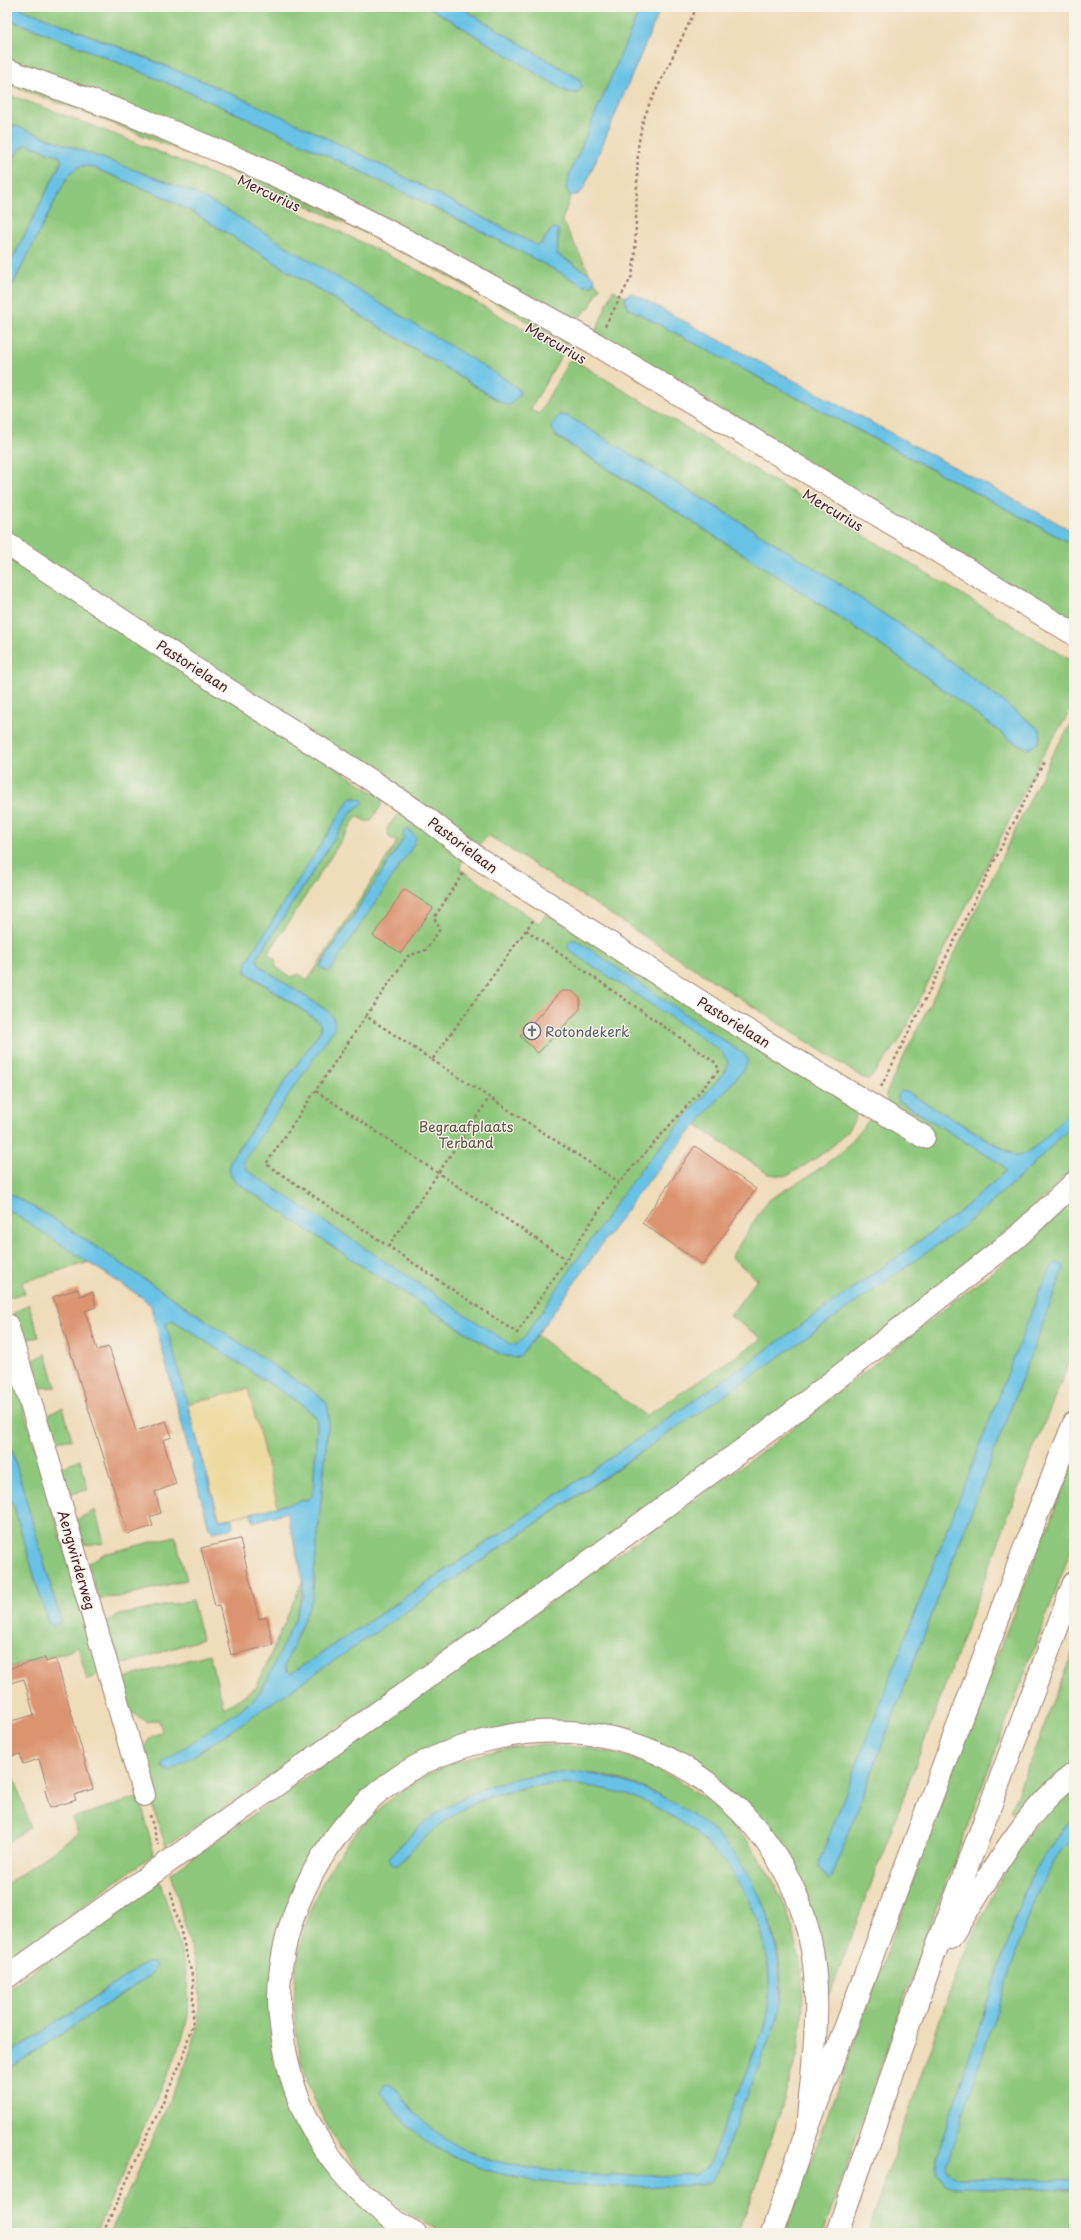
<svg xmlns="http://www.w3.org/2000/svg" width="1081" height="2240" viewBox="0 0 1081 2240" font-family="'Playpen Sans',sans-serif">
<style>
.green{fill:#8ec87c;stroke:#6c7454;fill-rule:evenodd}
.sand{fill:#eeda9e;stroke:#9c7c64}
.water{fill:#68c2e6;stroke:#597088}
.building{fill:#dc936f}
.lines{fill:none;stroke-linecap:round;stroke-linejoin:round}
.minor-casing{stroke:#9c7e72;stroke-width:24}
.tertiary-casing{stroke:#9c7e72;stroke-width:24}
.motorway-casing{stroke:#9c7e72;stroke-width:24}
.path{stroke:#9c7e72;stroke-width:2.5;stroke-dasharray:3 3;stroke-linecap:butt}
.minor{stroke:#fff;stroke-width:22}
.tertiary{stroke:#fff;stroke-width:22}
.motorway{stroke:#fff;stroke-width:22}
.labels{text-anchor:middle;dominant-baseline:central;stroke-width:3;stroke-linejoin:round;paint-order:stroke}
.street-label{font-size:14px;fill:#4a1f2b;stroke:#f7f3e8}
.worship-label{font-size:14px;fill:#5b616d;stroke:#f7f3e8;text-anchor:start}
.park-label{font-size:14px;fill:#5e5243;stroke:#f7f3e8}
</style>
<rect width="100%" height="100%" fill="#f7f3e8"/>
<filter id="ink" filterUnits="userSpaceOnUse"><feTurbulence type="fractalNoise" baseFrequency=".025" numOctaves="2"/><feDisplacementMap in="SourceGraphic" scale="8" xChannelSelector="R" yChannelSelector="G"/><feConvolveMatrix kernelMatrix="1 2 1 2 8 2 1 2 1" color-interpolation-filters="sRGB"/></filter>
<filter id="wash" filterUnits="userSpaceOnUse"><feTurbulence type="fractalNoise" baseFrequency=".012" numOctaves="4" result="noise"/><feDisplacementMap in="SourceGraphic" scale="16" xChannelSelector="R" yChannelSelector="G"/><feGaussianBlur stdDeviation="0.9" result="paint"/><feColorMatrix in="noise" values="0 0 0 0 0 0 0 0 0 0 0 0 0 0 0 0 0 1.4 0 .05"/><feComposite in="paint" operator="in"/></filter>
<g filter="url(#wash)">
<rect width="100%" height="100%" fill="#efdcb9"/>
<!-- green -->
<g class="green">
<path d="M 15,7 L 429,7 L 567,92 L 577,93 L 579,79 L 460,7 L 641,7 L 566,188 L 571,196 L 562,220 L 590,274 L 557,254 L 559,233 L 550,231 L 541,244 L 536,245 C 451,201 367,156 280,116 C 194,76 105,40 15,7 Z"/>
<path d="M 7,19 C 145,70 279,131 411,196 C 469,225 527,254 584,286 L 591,286 L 595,283 L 600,287 L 590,307 L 575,322 L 7,61 Z"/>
<path d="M 7,78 L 94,110 L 303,198 L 569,338 L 566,344 C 502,306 437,269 371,236 C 253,178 131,129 7,84 Z"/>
<path d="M 7,94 C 198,163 388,245 561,352 L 561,356 L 530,410 L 539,414 L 568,362 L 572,359 L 1074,662 L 1074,705 L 1038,763 L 898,1043 L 868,1081 L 488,835 L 478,848 L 7,539 L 7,296 L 64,183 C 71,173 75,164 89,166 L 157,194 L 191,211 L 505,405 L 508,381 L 188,190 L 7,123 ZM 559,415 L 568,416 L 807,563 L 921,639 L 1040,730 C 1041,742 1038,744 1028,749 L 1009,739 C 865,627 709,533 555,436 Z"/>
<path d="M 27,144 L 59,156 L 62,161 L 7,270 L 7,172 L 17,152 Z"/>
<path d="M 613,290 L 626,297 L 625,301 L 628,308 L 1074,545 L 1074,625 L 595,333 Z"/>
<path d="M 7,552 L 382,798 L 382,804 L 371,821 L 365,821 L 357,816 L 268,954 L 275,959 L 276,967 L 291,977 L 299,974 L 308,980 L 397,842 L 389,837 L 387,828 L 397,815 L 405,812 L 463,856 L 460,869 L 539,923 L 547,914 L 859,1105 C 853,1139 816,1158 789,1175 L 783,1176 L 768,1174 L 696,1125 L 744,1069 L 741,1059 L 690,1122 L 533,1333 L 511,1352 L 233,1169 L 334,1018 L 326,1010 L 262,968 L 258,962 L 257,958 L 353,810 L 358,806 L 356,797 L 351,797 L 247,961 L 246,973 L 317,1020 L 321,1025 L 321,1030 L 231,1159 C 228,1168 229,1173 235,1181 L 351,1259 L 500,1354 L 516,1358 L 536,1335 L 646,1416 L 762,1339 L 730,1316 L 757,1279 L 731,1257 L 768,1200 L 809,1176 L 844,1150 L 869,1120 L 887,1107 L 886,1093 L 1053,753 L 1074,720 L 1074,756 L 1071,757 L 1067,771 L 1074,777 L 1074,1106 C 1063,1119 1034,1155 1018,1157 L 909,1093 L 901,1091 L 899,1101 L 1001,1164 L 1006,1171 L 956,1215 L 731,1375 L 497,1536 L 292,1673 L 288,1673 L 285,1665 L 312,1599 L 329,1415 L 327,1404 L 321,1397 L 57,1221 L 12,1195 L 7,1190 ZM 404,838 L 329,972 L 320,967 L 320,966 Z"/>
<path d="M 1074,1124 L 1074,1166 C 1010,1239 927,1295 852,1355 C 656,1508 450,1648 247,1792 L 166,1846 L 151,1801 L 140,1754 L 150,1738 L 162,1731 L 159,1720 L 147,1722 L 127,1709 L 119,1682 L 135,1675 L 209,1654 L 224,1708 L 256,1688 L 303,1580 C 302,1615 276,1666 257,1696 L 169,1771 L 607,1476 L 960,1229 L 1021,1176 Z"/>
<path d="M 1074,1199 L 1074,1351 L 1031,1455 L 830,1994 L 825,1993 L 784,1854 L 625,1733 L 426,1751 L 291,1896 L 287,2093 L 399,2233 L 110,2233 L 186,2064 L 197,2030 L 200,1995 L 198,1975 L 171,1873 L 770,1446 L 1016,1253 ZM 1061,1264 L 1064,1268 L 831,1879 Z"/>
<path d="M 7,1209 L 89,1262 L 22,1282 L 25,1294 L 7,1297 Z"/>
<path d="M 29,1304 L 39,1337 L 22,1340 L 13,1314 Z"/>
<path d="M 173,1320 L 305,1407 L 315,1416 L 317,1422 L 313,1495 L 309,1499 L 278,1507 L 248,1389 L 187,1404 L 165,1324 Z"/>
<path d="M 7,1351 L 100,1672 L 87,1681 L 78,1646 L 68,1652 L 7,1668 L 7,1483 L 48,1623 L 53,1627 L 60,1622 L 60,1618 L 7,1433 Z"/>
<path d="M 46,1354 L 56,1387 L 37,1388 L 28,1363 Z"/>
<path d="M 63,1407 L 72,1440 L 52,1440 L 45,1417 Z"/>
<path d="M 80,1459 L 88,1490 L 68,1494 L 60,1468 Z"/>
<path d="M 1074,1460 L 1074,1542 L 932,1920 L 823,2233 L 785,2233 L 971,1721 Z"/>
<path d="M 95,1510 L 104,1543 L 93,1545 L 83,1544 L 76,1520 Z"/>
<path d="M 175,1536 L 187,1580 L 119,1597 L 98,1598 L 88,1563 L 104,1554 Z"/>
<path d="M 192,1600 L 202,1639 L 131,1662 L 114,1663 L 103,1624 L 115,1616 Z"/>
<path d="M 1074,1649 L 1074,1760 L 1045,1785 L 1020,1812 L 1010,1812 Z"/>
<path d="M 539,1745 C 576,1745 611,1749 645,1764 C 746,1806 811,1910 802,2020 C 799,2050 790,2080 781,2109 C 768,2150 753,2192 739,2233 C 665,2233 591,2233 517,2233 C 502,2233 456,2236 444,2232 C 402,2216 364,2181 339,2145 C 252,2017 296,1841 435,1771 C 468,1755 503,1748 539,1745 ZM 547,1773 C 564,1773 584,1772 601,1775 C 683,1792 747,1849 772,1928 C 778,1946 785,1995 780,2012 C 775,2030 764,2048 756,2064 C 737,2105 719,2145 700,2185 L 605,2186 L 552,2183 L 512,2177 L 452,2157 L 390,2085 C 400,2091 407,2105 416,2114 C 427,2126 440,2136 454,2144 C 514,2179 628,2175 696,2176 L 708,2167 L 763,2030 C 775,1990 769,1947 753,1909 C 705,1802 582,1755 476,1803 C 445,1817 420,1840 398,1865 L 389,1858 C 434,1806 479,1782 547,1773 Z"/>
<path d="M 7,1753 L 30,1827 L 7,1843 Z"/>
<path d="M 1074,1791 L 1074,1818 C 1050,1842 1034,1870 1021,1900 L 936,2158 C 935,2172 940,2183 953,2187 L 1074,2190 L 1074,2233 L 867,2233 L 955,1976 C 976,1926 1005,1865 1037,1823 C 1047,1810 1062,1801 1074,1791 Z"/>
<path d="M 137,1798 L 141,1802 L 154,1854 L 7,1961 L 7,1884 L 78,1833 L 72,1818 Z"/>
<path d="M 1074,1835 L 1074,2180 L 957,2178 C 948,2175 945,2169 946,2160 L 1032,1904 L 1056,1857 Z"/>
<path d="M 160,1881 C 171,1919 192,1974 188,2013 C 186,2029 180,2045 174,2060 L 96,2233 L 7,2233 L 7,2070 L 149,1976 L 146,1963 L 7,2055 L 7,1989 Z"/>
</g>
<!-- sand -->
<path class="sand" d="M 248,1389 L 278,1507 L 220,1520 L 187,1404 Z"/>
<!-- water -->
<g class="water">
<path d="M 7,7 L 15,7 L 41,16 L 198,79 L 281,116 L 364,156 L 536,245 L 541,244 L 553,228 L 558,229 L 557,254 L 594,277 L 595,283 L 591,286 L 584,286 C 527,254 469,225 411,196 C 279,131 145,70 7,19 Z"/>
<path d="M 429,7 L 460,7 L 579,79 L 582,86 L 577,93 L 567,92 Z"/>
<path d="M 641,7 L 661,7 L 584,188 L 578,195 L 569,195 L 566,188 L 570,173 Z"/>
<path d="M 7,123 L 188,190 L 230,212 L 508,381 L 518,389 L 520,394 L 510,405 L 506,405 L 191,211 L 157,194 L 89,166 C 75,164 71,173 64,183 L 7,296 L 7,270 L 62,161 L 59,156 L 27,144 L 17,152 L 7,172 Z"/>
<path d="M 632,293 L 1074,532 L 1074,545 L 628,308 L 625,301 L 627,295 Z"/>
<path d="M 559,415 L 568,416 L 807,563 L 921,639 L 1040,730 C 1041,742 1038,744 1028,749 L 1009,739 C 865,627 709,533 555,435 L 551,427 Z"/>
<path d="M 1074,756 L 1074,777 L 1069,774 L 1066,767 L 1071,757 Z"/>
<path d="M 351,797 L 362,800 L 364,803 L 353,810 L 257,958 L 258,962 L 262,968 L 326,1010 C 333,1016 336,1020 334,1029 L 244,1160 L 244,1166 L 248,1171 L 510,1344 L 516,1345 L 522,1340 L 619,1199 L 640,1170 L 727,1069 L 728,1062 L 721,1051 L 570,951 L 567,946 L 571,940 L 576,940 L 745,1055 L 748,1061 L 744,1069 L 640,1191 L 542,1328 L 521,1355 L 515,1358 L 500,1354 L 351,1259 L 235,1181 C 229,1173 228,1168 231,1159 L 321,1030 L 321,1025 L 317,1020 L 246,972 L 247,961 Z"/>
<path d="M 408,829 L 416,837 L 413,846 L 329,972 L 320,967 L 404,838 L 403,834 L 405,830 Z"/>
<path d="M 901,1091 L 909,1093 L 1015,1156 C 1031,1158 1063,1118 1074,1106 L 1074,1124 L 1021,1176 L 960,1229 L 738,1386 L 226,1734 L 169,1772 L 162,1767 L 162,1763 L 169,1758 L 247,1705 L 257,1696 L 267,1680 L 296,1617 L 303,1595 L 303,1580 L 287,1512 L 253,1522 L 251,1513 L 309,1499 L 313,1495 L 317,1422 L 315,1416 L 305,1407 L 173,1320 L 166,1324 L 218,1518 L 220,1520 L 232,1519 L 233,1528 L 213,1532 L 209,1528 L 151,1306 L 143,1298 L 7,1209 L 7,1190 L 12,1195 L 57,1221 L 321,1397 L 327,1404 L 329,1415 L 312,1599 L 285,1665 L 286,1670 L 292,1673 L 497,1536 L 731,1375 L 956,1215 L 1006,1171 L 1001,1164 L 899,1101 L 897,1095 Z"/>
<path d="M 1056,1263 L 1062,1264 L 1064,1268 L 831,1879 L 828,1880 L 819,1866 L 820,1859 L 1040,1290 L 1051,1268 Z"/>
<path d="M 7,1433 L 60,1618 L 60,1622 L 53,1627 L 48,1623 L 7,1483 Z"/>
<path d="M 573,1772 C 705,1786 786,1878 780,2012 L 717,2173 L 710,2182 L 700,2185 C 614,2188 507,2193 432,2145 C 414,2134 394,2109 381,2092 L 384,2085 C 387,2084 389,2084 392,2086 C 401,2093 408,2106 416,2114 C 427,2126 440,2135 454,2144 C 512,2179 628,2175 696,2176 L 708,2166 L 763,2030 C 775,1989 769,1945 752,1907 C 705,1803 579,1755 475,1803 C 445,1818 420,1840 398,1865 L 393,1865 L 389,1858 C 440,1799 495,1774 573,1772 Z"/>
<path d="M 1074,1818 L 1074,1835 L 1056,1857 L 1032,1904 L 946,2166 L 948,2172 L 957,2178 L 1074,2180 L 1074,2190 L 953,2187 L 945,2184 L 937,2172 L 936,2158 L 1021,1900 C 1034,1870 1050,1842 1074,1818 Z"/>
<path d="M 146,1963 L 153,1963 L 156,1966 L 149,1976 L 7,2070 L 7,2055 Z"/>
</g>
<g id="blocks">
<!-- building -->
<g class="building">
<path d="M 404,889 L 433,908 L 401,953 L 373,936 Z"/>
<path d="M 561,991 L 572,991 L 580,998 L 580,1009 L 538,1053 L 520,1036 Z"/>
<path d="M 695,1146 L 756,1189 L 703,1265 L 642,1223 Z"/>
<path d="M 78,1289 L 80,1296 L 93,1292 L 96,1307 L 85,1311 L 92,1332 L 97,1350 L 109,1347 L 136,1431 L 166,1421 L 172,1437 L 163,1440 L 176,1484 L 155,1492 L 161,1513 L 150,1517 L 153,1526 L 128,1534 L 53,1297 Z"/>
<path d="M 240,1539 L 259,1619 L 267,1617 L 273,1645 L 231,1655 L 219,1605 L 215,1606 L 201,1548 Z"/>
<path d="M 45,1658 L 46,1662 L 56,1659 L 93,1789 L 74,1795 L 76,1800 L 50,1808 L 45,1790 L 48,1789 L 39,1759 L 23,1764 L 20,1754 L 13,1756 L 7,1736 L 7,1722 L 34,1715 L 24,1679 L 7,1684 L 7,1669 Z"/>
</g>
</g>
</g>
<g filter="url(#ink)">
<use href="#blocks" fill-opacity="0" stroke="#9c7e72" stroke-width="1"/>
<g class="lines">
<defs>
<g id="minor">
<path d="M 7,544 L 197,670 L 378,785 L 425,817 L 475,856 L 718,1013 L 924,1137"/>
<path d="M 7,1325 L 50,1466 L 144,1795"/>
</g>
<path id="tertiary" d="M 7,70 L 134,116 L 243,161 L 310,191 L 446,261 L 594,343 L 1074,634"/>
<g id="motorway">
<path d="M 950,1938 C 984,1886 1023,1811 1074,1774"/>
<path d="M 7,1977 L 579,1569 L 782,1421 L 1017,1237 L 1074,1183"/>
<path d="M 415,2233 C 349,2197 300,2129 286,2055 C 282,2036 279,2017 279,1998 C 279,1915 328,1824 397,1778 C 423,1760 453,1749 484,1741 C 571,1718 657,1737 725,1797 C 766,1832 797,1882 809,1935 C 824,1998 812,2066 807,2130"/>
<path d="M 772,2233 L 807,2130 L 1037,1515 L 1074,1423"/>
<path d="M 837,2233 L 928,1971 L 1074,1583"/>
</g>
</defs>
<!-- minor casing -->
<use href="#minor" class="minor-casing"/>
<!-- tertiary casing -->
<use href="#tertiary" class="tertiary-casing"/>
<!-- motorway casing -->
<use href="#motorway" class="motorway-casing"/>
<!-- path -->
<g class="path">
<path d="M 605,326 L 632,276 L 635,255 L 638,147 L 642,124 L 649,105 L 697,7"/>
<path d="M 526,930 L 716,1063 L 719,1070 L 614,1188 L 517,1333 L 266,1164 L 366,1016 L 432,1060 L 526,930 L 534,919"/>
<path d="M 366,1016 L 408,956 L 426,950 L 440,929 L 434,918 L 464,872"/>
<path d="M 432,1060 L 619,1182"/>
<path d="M 881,1087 L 1045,760"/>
<path d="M 316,1091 L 566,1259"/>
<path d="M 388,1247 L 490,1097"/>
<path d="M 150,1815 L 158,1845"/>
<path d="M 103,2233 L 182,2060 L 193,2021 L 193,1979 L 170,1889"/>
</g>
<!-- minor -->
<use href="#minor" class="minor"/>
<!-- tertiary -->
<use href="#tertiary" class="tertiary"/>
<!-- motorway -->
<use href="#motorway" class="motorway"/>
</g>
</g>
<!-- icons -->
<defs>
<symbol id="church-ring" viewBox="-11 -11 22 22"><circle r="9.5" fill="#f7f3e8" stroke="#6b7280" stroke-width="1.5"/><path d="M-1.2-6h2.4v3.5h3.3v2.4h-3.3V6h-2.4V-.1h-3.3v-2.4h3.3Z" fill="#6b7280"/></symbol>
</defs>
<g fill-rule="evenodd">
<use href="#church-ring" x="522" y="1021" width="20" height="20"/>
</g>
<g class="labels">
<!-- street labels -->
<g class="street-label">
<text transform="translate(269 193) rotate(25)">Mercurius</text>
<text transform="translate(556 343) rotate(30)">Mercurius</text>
<text transform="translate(833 510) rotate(31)">Mercurius</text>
<text transform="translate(193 666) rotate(33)">Pastorielaan</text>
<text transform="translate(463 845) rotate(37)">Pastorielaan</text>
<text transform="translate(734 1022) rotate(32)">Pastorielaan</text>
<text transform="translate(77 1560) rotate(74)">Aengwirderweg</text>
</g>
<!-- worship labels -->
<g class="worship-label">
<text x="545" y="1031">Rotondekerk</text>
</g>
<!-- park labels -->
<g class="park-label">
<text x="466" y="1126">Begraafplaats<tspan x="466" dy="16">Terband</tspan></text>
</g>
</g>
<!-- margin -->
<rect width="1081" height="2240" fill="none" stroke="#f7f3e8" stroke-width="24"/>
</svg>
